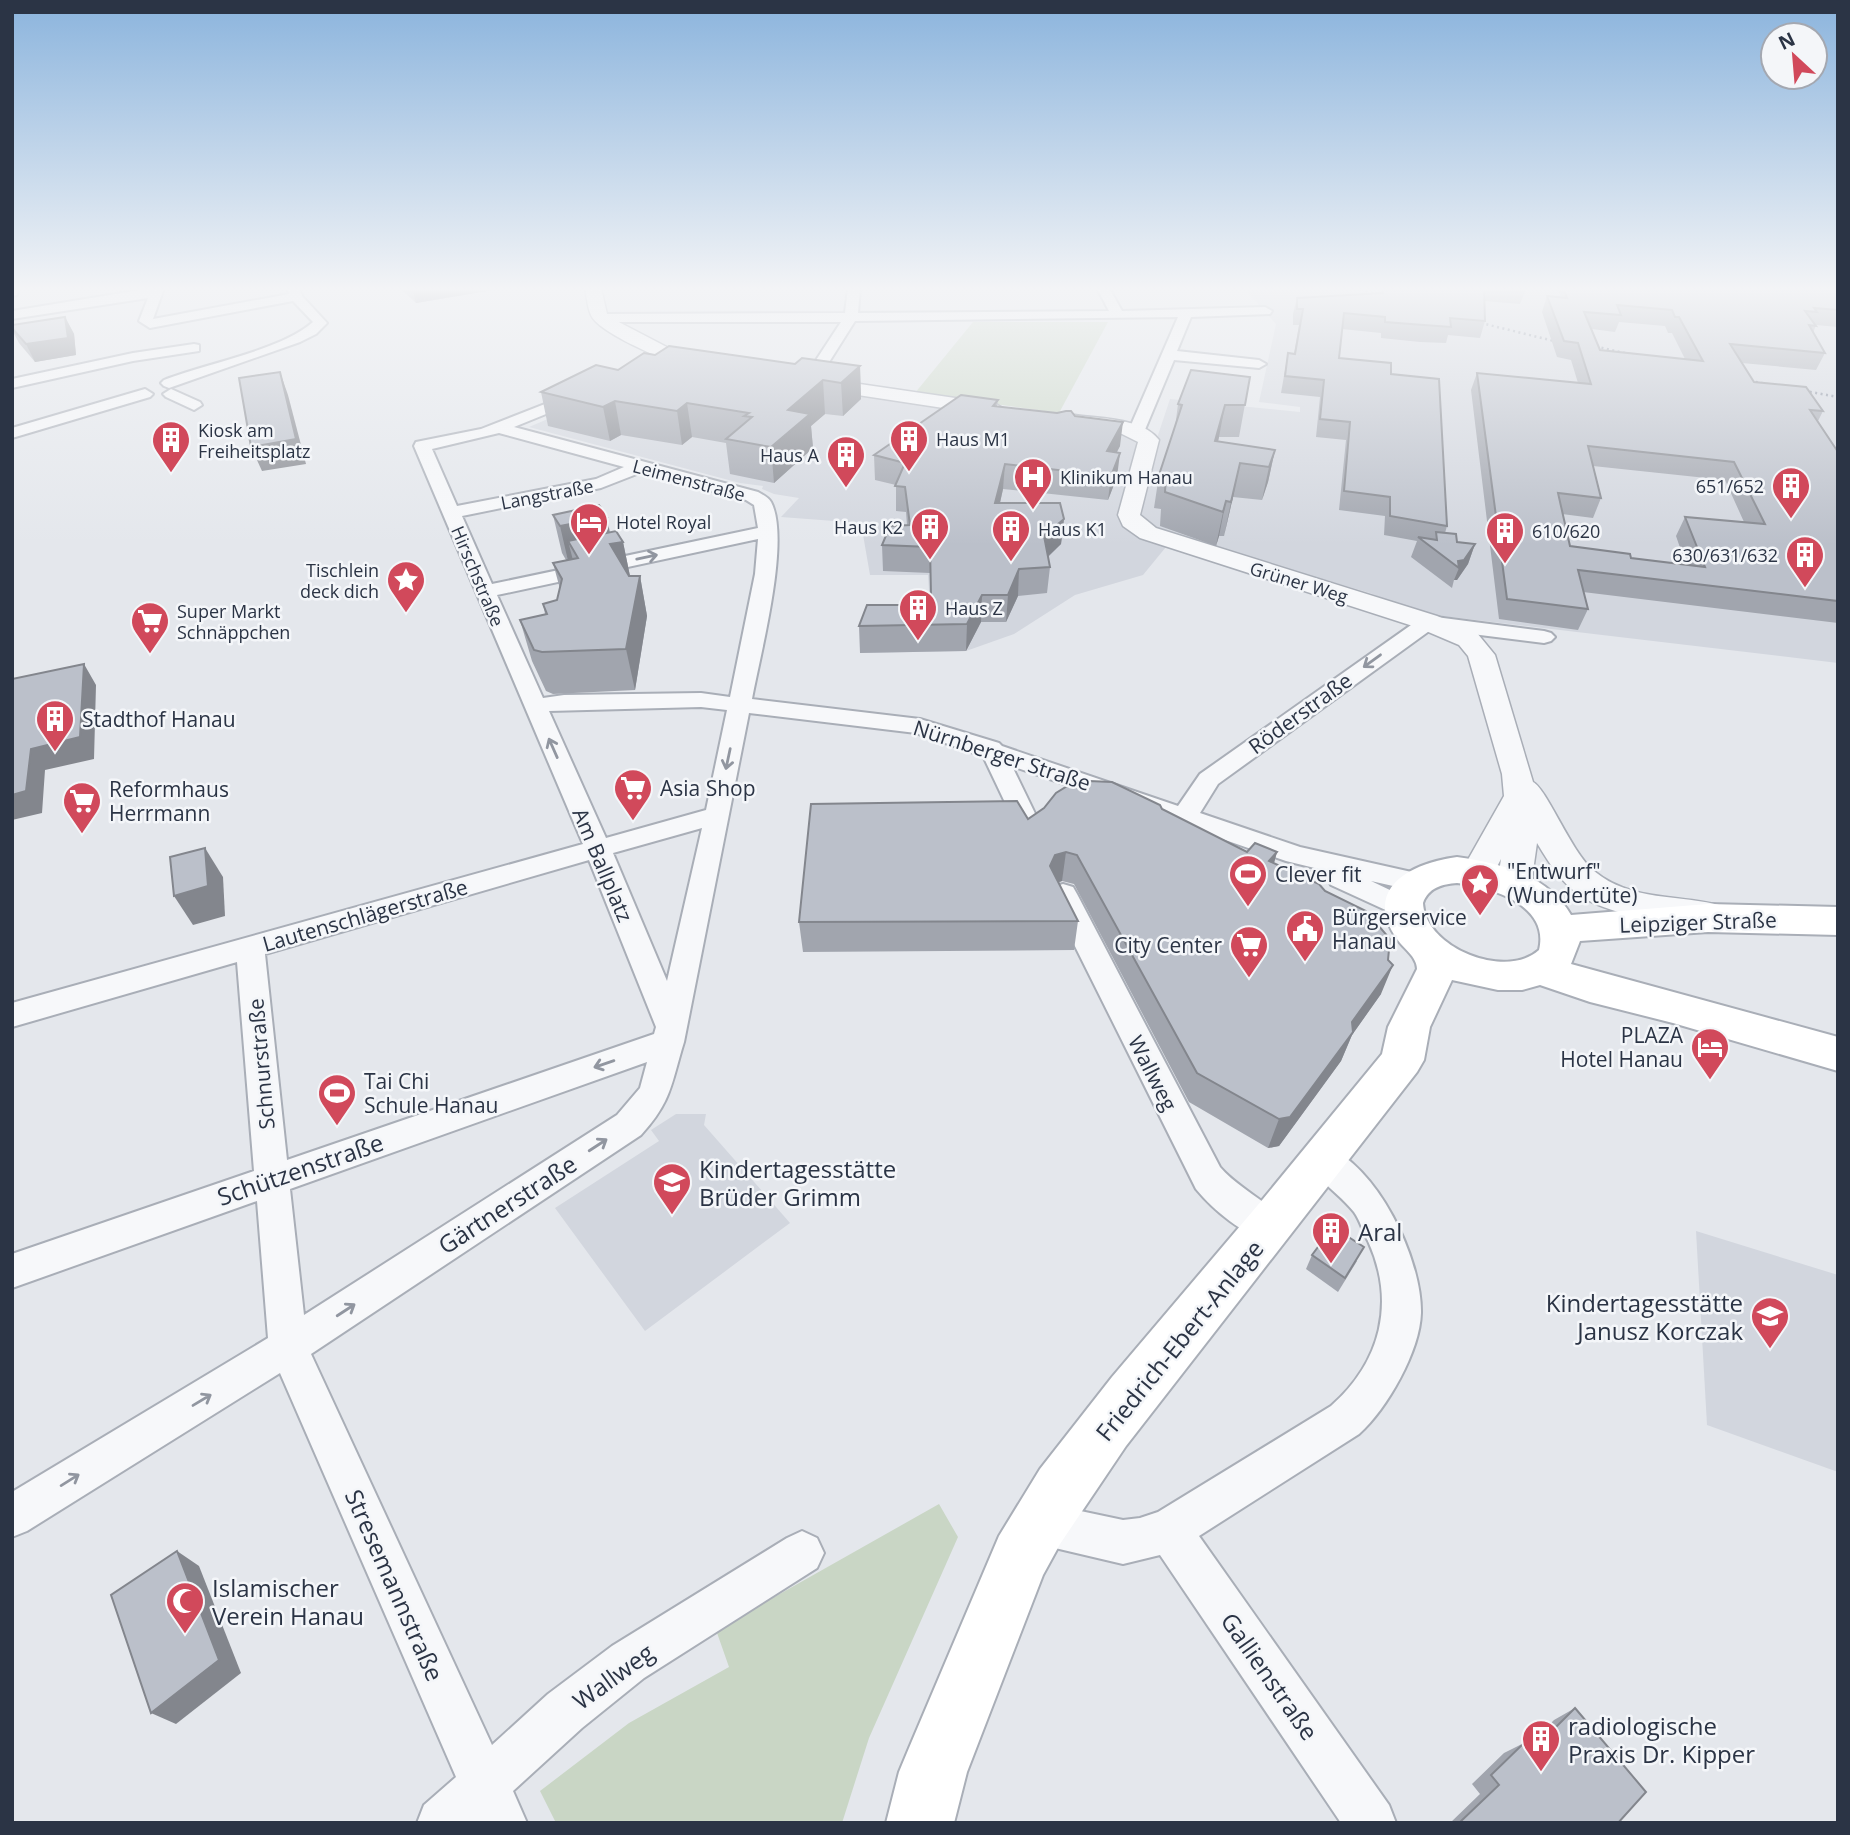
<svg xmlns="http://www.w3.org/2000/svg" width="1850" height="1835" viewBox="0 0 1850 1835" font-family="'Open Sans',sans-serif">
<style>
.built{fill:#d2d6de}
.green{fill:#c9d6c5}
.lines{fill:none;stroke-linecap:round;stroke-linejoin:round}
.minor-casing{stroke:#a9aeb7;stroke-width:4}
.tertiary-casing{stroke:#a9aeb7;stroke-width:3}
.secondary-casing{stroke:#a9aeb7;stroke-width:4}
.minor{fill:#f7f8fa;fill-rule:evenodd}
.tertiary{fill:#f7f8fa;fill-rule:evenodd}
.secondary{fill:#fff;fill-rule:evenodd}
.rail{stroke:#7d8696;stroke-width:2.5;stroke-dasharray:2 3.5;stroke-linecap:butt}
.wall{fill:#a1a5ae;fill-rule:evenodd}
.shaded-wall{fill:#83868d}
.building{fill:#bbc0ca;stroke:#83868d;stroke-width:2;fill-rule:evenodd}
.oneway{stroke:#9196a0}
.labels{text-anchor:middle;dominant-baseline:central;stroke-width:5;stroke-linejoin:round;paint-order:stroke}
.far-poi-label{font-size:18px;fill:#2b3445;stroke:#f4f6f9;text-anchor:start}
.far-street-label{font-size:18px;fill:#2b3445;stroke:#f4f6f9}
.street-label{font-size:21px;fill:#2b3445;stroke:#f4f6f9}
.poi-label{font-size:21px;fill:#2b3445;stroke:#f4f6f9;text-anchor:start}
.near-poi-label{font-size:24px;fill:#2b3445;stroke:#f4f6f9;text-anchor:start}
.near-street-label{font-size:24px;fill:#2b3445;stroke:#f4f6f9}
</style>
<rect width="100%" height="100%" fill="#e4e7ec"/>
<!-- built -->
<g class="built">
<path d="M 1244,288 L 1838,288 L 1838,663 L 1417,613 L 1370,593 L 1175,536 L 1143,575 L 1075,595 L 1014,634 L 966,651 L 860,653 L 869,632 L 930,606 L 928,575 L 870,575 L 861,523 L 781,517 L 799,498 L 774,494 L 762,489 L 763,486 L 740,483 L 529,427 L 630,384 L 688,370 L 1157,438 L 1170,399 L 1300,412 L 1300,407 L 1259,402 L 1276,324 Z"/>
<path d="M 676,1114 L 706,1114 L 704,1125 L 790,1223 L 645,1331 L 555,1208 L 659,1141 L 651,1130 Z"/>
<path d="M 1696,1231 L 1838,1275 L 1838,1472 L 1707,1425 Z"/>
</g>
<!-- green -->
<g class="green">
<path d="M 973,322 L 1108,322 L 1059,413 L 915,393 Z"/>
<path d="M 939,1504 L 958,1537 L 869,1738 L 842,1823 L 556,1823 L 540,1791 L 629,1723 L 729,1667 L 716,1630 Z"/>
</g>
<g class="lines">
<defs>
<g id="minor">
<path d="M 12,288 L 19,288 L 17,295 L 12,296 Z"/>
<path d="M 152,288 L 164,288 L 153,319 L 289,294 L 287,288 L 299,288 L 302,296 L 327,323 L 316,334 L 300,342 L 169,388 L 164,386 L 161,383 L 164,380 C 206,363 280,351 313,322 L 293,301 L 150,328 L 139,321 L 148,298 L 12,319 L 12,311 Z"/>
<path d="M 848,288 L 860,288 L 858,313 L 1109,311 L 1097,288 L 1109,288 L 1122,311 L 1265,307 L 1272,311 L 1270,314 L 1191,317 L 1177,351 L 1259,360 L 1266,364 L 1259,368 L 1174,360 L 1144,432 L 1136,437 L 1128,432 L 1178,317 L 855,321 L 814,386 L 809,388 L 801,383 L 841,322 L 602,322 L 595,318 L 602,314 L 845,313 Z"/>
<path d="M 194,344 L 199,345 L 199,351 L 133,361 L 12,388 L 12,379 L 133,353 Z"/>
<path d="M 145,389 L 153,394 L 150,397 L 12,438 L 12,428 Z"/>
<path d="M 171,389 L 200,402 L 202,405 L 194,410 L 166,397 L 163,394 Z"/>
<path d="M 578,391 L 586,396 L 583,399 L 514,427 L 758,492 C 763,495 768,497 771,502 C 791,540 760,655 752,699 L 920,719 L 999,743 L 1002,746 L 1178,806 L 1200,774 L 1421,618 L 1428,616 L 1544,631 L 1551,633 L 1555,637 L 1551,641 L 1544,643 L 1432,629 L 1218,784 L 1200,813 L 1300,847 L 1425,875 L 1429,882 L 1425,889 L 1415,891 L 1371,881 L 1413,901 L 1417,908 L 1413,915 L 1403,918 L 1331,885 L 1327,878 L 1331,872 L 1286,861 L 1012,766 L 1043,830 L 1039,836 L 1030,838 L 1021,836 L 983,756 L 916,733 L 749,713 L 684,1042 C 671,1084 672,1101 641,1135 L 311,1354 L 492,1745 L 548,1694 L 612,1646 L 787,1538 L 802,1531 L 817,1538 L 824,1553 L 817,1568 L 644,1678 L 582,1728 L 513,1791 L 527,1823 L 417,1823 L 424,1805 L 456,1777 L 280,1373 L 27,1531 L 12,1537 L 12,1492 L 268,1338 L 257,1201 L 12,1288 L 12,1254 L 254,1171 L 237,962 L 12,1027 L 12,1003 L 583,844 L 414,446 L 416,442 L 481,429 ZM 499,433 L 624,467 L 596,479 L 457,506 L 432,449 ZM 642,472 L 746,500 L 754,505 L 758,528 L 492,584 L 462,516 L 601,488 ZM 758,539 L 755,574 L 730,697 L 701,693 L 564,695 L 543,698 L 497,595 ZM 701,707 L 727,710 L 706,810 L 606,838 L 549,711 ZM 702,828 L 667,981 L 613,853 ZM 589,860 L 656,1027 L 654,1034 L 287,1160 L 265,954 ZM 647,1062 L 640,1088 L 617,1115 L 304,1315 L 290,1189 Z"/>
<path d="M 1063,884 L 1073,887 L 1077,894 L 1220,1167 C 1238,1189 1280,1208 1289,1228 L 1284,1239 L 1271,1244 C 1242,1233 1215,1212 1196,1189 L 1049,894 L 1053,887 Z"/>
<path d="M 1324,1146 C 1377,1164 1422,1259 1421,1313 C 1420,1351 1387,1409 1359,1434 L 1199,1536 L 1389,1805 L 1396,1823 L 1341,1823 L 1160,1555 L 1123,1564 L 1038,1544 L 1023,1538 L 1017,1523 L 1023,1508 L 1038,1502 L 1123,1520 L 1140,1518 L 1158,1512 L 1331,1406 C 1381,1362 1396,1302 1368,1241 C 1363,1232 1360,1220 1354,1212 C 1339,1193 1317,1181 1307,1160 L 1312,1150 Z"/>
</g>
<g id="tertiary">
<path d="M 585,288 L 601,288 L 607,314 L 613,319 L 684,356 L 711,364 L 714,368 L 705,374 C 683,368 599,335 591,315 C 587,307 587,296 585,288 Z"/>
<path d="M 812,377 L 996,404 L 1006,410 L 996,416 L 805,387 L 803,383 L 805,379 Z"/>
<path d="M 1075,415 C 1100,419 1143,418 1159,440 L 1140,515 L 1156,528 L 1437,616 L 1477,633 L 1495,655 L 1533,782 C 1547,789 1571,852 1594,871 C 1631,902 1680,894 1723,906 L 1728,915 L 1723,924 C 1692,933 1609,914 1582,897 C 1562,884 1549,863 1537,843 L 1531,885 L 1526,893 L 1514,897 L 1502,893 L 1497,885 L 1501,859 L 1490,880 L 1478,883 L 1466,880 L 1461,872 L 1504,796 L 1502,774 L 1468,656 L 1459,645 L 1419,628 L 1140,538 L 1123,526 L 1118,515 L 1138,442 L 1122,434 L 1068,425 L 1065,421 L 1068,417 Z"/>
</g>
<path id="secondary" d="M 1457,857 C 1500,863 1548,875 1571,915 L 1708,904 L 1838,907 L 1838,935 L 1708,932 L 1580,941 L 1571,964 L 1838,1037 L 1838,1071 L 1673,1023 L 1590,1002 L 1540,985 L 1522,990 L 1498,990 L 1452,980 L 1430,1027 L 1424,1060 L 1417,1072 L 1126,1446 L 1060,1544 L 1043,1575 L 967,1772 L 954,1823 L 886,1823 L 899,1772 L 909,1748 L 999,1536 L 1040,1469 L 1112,1377 L 1263,1199 L 1382,1054 L 1388,1027 L 1417,969 C 1417,957 1404,949 1397,939 C 1361,887 1413,863 1457,857 ZM 1457,883 C 1491,887 1550,905 1539,950 C 1506,980 1425,948 1423,903 C 1428,888 1442,884 1457,883 Z"/>
</defs>
<!-- minor casing -->
<use href="#minor" class="minor-casing"/>
<!-- tertiary casing -->
<use href="#tertiary" class="tertiary-casing"/>
<!-- secondary casing -->
<use href="#secondary" class="secondary-casing"/>
<!-- minor -->
<use href="#minor" class="minor"/>
<!-- tertiary -->
<use href="#tertiary" class="tertiary"/>
<!-- secondary -->
<use href="#secondary" class="secondary"/>
<!-- rail -->
<g class="rail">
<path d="M 1355,288 L 1394,299"/>
<path d="M 1465,319 L 1570,345"/>
<path d="M 1580,343 L 1638,356"/>
<path d="M 1734,378 L 1838,397"/>
</g>
</g>
<!-- wall -->
<g class="wall">
<path d="M 400,288 L 505,288 L 416,303 Z"/>
<path d="M 1383,288 L 1526,289 L 1520,304 L 1484,301 L 1485,321 L 1480,338 L 1448,335 L 1446,343 L 1420,342 L 1381,338 L 1381,333 L 1342,329 L 1339,358 L 1391,374 L 1447,526 L 1445,533 L 1457,542 L 1475,544 L 1468,564 L 1457,580 L 1454,580 L 1452,588 L 1411,557 L 1417,541 L 1384,535 L 1385,516 L 1339,510 L 1346,440 L 1316,437 L 1320,397 L 1281,393 L 1288,353 L 1294,354 L 1299,325 L 1293,325 L 1293,314 L 1297,298 L 1381,293 Z"/>
<path d="M 1557,288 L 1838,288 L 1838,327 L 1816,325 L 1813,333 L 1825,353 L 1816,370 L 1742,363 L 1754,382 L 1823,411 L 1818,421 L 1838,452 L 1838,623 L 1583,592 L 1588,609 L 1578,630 L 1499,619 L 1471,390 L 1477,373 L 1578,383 L 1571,360 L 1557,357 L 1542,312 L 1547,296 L 1561,297 ZM 1619,322 L 1665,326 L 1668,333 L 1672,333 L 1685,359 L 1600,350 L 1592,329 L 1615,332 ZM 1593,466 L 1725,480 L 1744,522 L 1685,517 L 1676,536 L 1686,565 L 1631,558 L 1570,546 L 1562,514 L 1593,518 L 1601,498 Z"/>
<path d="M 65,317 L 74,334 L 76,355 L 35,362 L 19,343 L 12,330 L 12,325 Z"/>
<path d="M 655,355 L 795,364 L 860,366 L 861,399 L 843,416 L 825,414 L 811,426 L 813,448 L 774,483 L 730,474 L 726,443 L 692,437 L 682,445 L 621,435 L 610,441 L 548,426 L 541,392 L 618,370 Z"/>
<path d="M 1250,377 L 1239,437 L 1219,437 L 1218,442 L 1275,450 L 1268,482 L 1262,500 L 1233,497 L 1224,536 L 1219,536 L 1216,546 L 1160,526 L 1161,509 L 1154,508 L 1159,475 L 1175,428 L 1178,404 Z"/>
<path d="M 998,400 L 997,406 L 1075,416 L 1120,446 L 1117,452 L 1117,477 L 1108,500 L 1003,489 L 1000,503 L 1064,519 L 1061,544 L 1048,557 L 1050,567 L 1047,593 L 1018,596 L 1006,622 L 981,622 L 966,651 L 860,653 L 859,626 L 926,605 L 930,595 L 930,573 L 883,571 L 882,545 L 907,525 L 906,512 L 896,511 L 896,485 L 875,480 L 874,455 Z"/>
<path d="M 553,515 L 610,533 L 623,542 L 630,576 L 640,576 L 647,616 L 635,690 L 553,694 L 546,691 L 532,661 L 520,620 L 545,614 L 543,604 L 557,600 L 560,589 L 553,563 L 566,560 L 562,553 Z"/>
<path d="M 1162,809 L 1247,852 L 1277,852 L 1274,863 L 1381,994 L 1352,1035 L 1341,1061 L 1279,1146 L 1268,1148 L 1189,1102 L 1074,884 L 1062,881 L 1058,883 L 1078,921 L 1074,950 L 803,952 L 799,922 L 1028,819 Z"/>
<path d="M 1312,1255 L 1357,1261 L 1338,1292 L 1306,1269 Z"/>
<path d="M 1575,1708 L 1618,1823 L 1450,1823 L 1480,1794 L 1472,1784 L 1504,1753 L 1524,1743 L 1527,1747 L 1554,1720 Z"/>
</g>
<!-- shaded-wall -->
<g class="shaded-wall">
<path d="M 412,288 L 505,288 L 416,303 Z"/>
<path d="M 65,317 L 74,334 L 76,355 L 35,362 L 26,344 Z"/>
<path d="M 860,366 L 861,399 L 843,416 L 841,383 Z"/>
<path d="M 280,372 L 288,395 L 306,464 L 262,471 L 251,447 Z"/>
<path d="M 823,380 L 825,414 L 811,426 L 813,448 L 774,483 L 771,447 L 788,410 Z"/>
<path d="M 615,401 L 621,435 L 610,441 L 603,407 Z"/>
<path d="M 687,403 L 692,437 L 682,445 L 677,411 Z"/>
<path d="M 1225,405 L 1219,437 L 1210,474 L 1215,441 Z"/>
<path d="M 1123,422 L 1120,446 L 1104,476 L 1107,451 Z"/>
<path d="M 1275,450 L 1268,482 L 1262,500 L 1269,467 Z"/>
<path d="M 1120,453 L 1117,477 L 1108,500 L 1111,476 Z"/>
<path d="M 1240,463 L 1233,497 L 1224,536 L 1231,502 Z"/>
<path d="M 1005,464 L 1003,489 L 994,529 L 995,503 Z"/>
<path d="M 1226,501 L 1219,536 L 1216,546 L 1223,512 Z"/>
<path d="M 607,517 L 612,544 L 623,542 L 631,581 L 568,541 L 574,564 L 569,565 L 560,526 Z"/>
<path d="M 1064,519 L 1061,544 L 1042,562 L 1044,536 Z"/>
<path d="M 1475,544 L 1468,564 L 1457,580 L 1454,580 L 1459,568 L 1458,561 Z"/>
<path d="M 1019,569 L 1018,596 L 1006,622 L 1008,595 Z"/>
<path d="M 640,576 L 647,616 L 635,690 L 626,649 Z"/>
<path d="M 982,595 L 981,622 L 966,651 L 967,624 Z"/>
<path d="M 84,664 L 96,685 L 94,759 L 45,770 L 42,813 L 12,820 L 12,795 L 31,749 Z"/>
<path d="M 205,848 L 223,877 L 225,916 L 193,925 L 174,896 Z"/>
<path d="M 1066,852 L 1062,881 L 1052,884 L 1050,866 L 1055,855 Z"/>
<path d="M 1277,852 L 1269,881 L 1269,861 Z"/>
<path d="M 1393,965 L 1381,994 L 1352,1035 L 1341,1061 L 1279,1146 L 1268,1148 L 1279,1119 L 1352,1022 Z"/>
<path d="M 177,1551 L 199,1566 L 241,1673 L 176,1724 L 151,1713 Z"/>
</g>
<!-- building -->
<g class="building">
<path d="M 1383,288 L 1484,288 L 1485,321 L 1450,318 L 1451,327 L 1424,325 L 1385,322 L 1385,317 L 1344,313 L 1339,358 L 1391,363 L 1391,374 L 1439,379 L 1447,526 L 1390,516 L 1390,497 L 1344,491 L 1350,422 L 1320,419 L 1324,380 L 1285,376 L 1288,353 L 1295,354 L 1303,309 L 1297,309 L 1297,298 L 1383,293 Z"/>
<path d="M 1571,288 L 1838,288 L 1838,310 L 1814,308 L 1817,312 L 1805,311 L 1816,326 L 1809,325 L 1825,353 L 1730,344 L 1754,382 L 1806,387 L 1823,411 L 1810,410 L 1838,452 L 1838,601 L 1578,570 L 1588,609 L 1507,599 L 1477,373 L 1591,384 L 1578,343 L 1564,341 L 1547,296 L 1567,298 L 1564,289 L 1572,289 ZM 1617,305 L 1672,310 L 1675,317 L 1679,317 L 1703,361 L 1600,350 L 1584,312 L 1621,315 ZM 1588,446 L 1734,462 L 1765,524 L 1685,517 L 1705,567 L 1631,558 L 1630,554 L 1570,546 L 1558,493 L 1601,498 Z"/>
<path d="M 65,317 L 68,338 L 26,344 L 12,328 L 12,325 Z"/>
<path d="M 669,346 L 795,364 L 802,358 L 860,366 L 841,383 L 823,380 L 788,410 L 810,414 L 771,447 L 726,439 L 752,417 L 744,416 L 749,413 L 687,403 L 677,411 L 615,401 L 603,407 L 541,392 L 596,365 L 618,370 L 644,353 L 655,355 Z"/>
<path d="M 1191,370 L 1250,377 L 1245,405 L 1225,405 L 1215,441 L 1275,450 L 1269,467 L 1240,463 L 1231,502 L 1226,501 L 1223,512 L 1165,492 L 1166,475 L 1159,475 L 1182,405 L 1178,404 Z"/>
<path d="M 280,372 L 296,439 L 251,447 L 239,378 Z"/>
<path d="M 961,395 L 998,400 L 993,406 L 1057,413 L 1066,411 L 1071,411 L 1075,416 L 1123,422 L 1107,451 L 1120,453 L 1111,476 L 1005,464 L 995,503 L 1060,503 L 1064,519 L 1044,536 L 1050,567 L 1019,569 L 1008,595 L 982,595 L 967,624 L 859,626 L 867,605 L 926,605 L 926,595 L 931,595 L 930,547 L 882,545 L 890,526 L 910,525 L 905,487 L 895,486 L 905,463 L 874,455 Z"/>
<path d="M 599,505 L 607,517 L 560,526 L 553,515 Z"/>
<path d="M 616,531 L 623,542 L 610,544 L 629,576 L 640,576 L 626,649 L 542,652 L 534,650 L 520,620 L 547,614 L 543,604 L 557,600 L 562,579 L 553,563 L 578,558 L 568,541 Z"/>
<path d="M 1436,532 L 1456,534 L 1457,542 L 1475,544 L 1464,560 L 1458,561 L 1459,568 L 1418,537 L 1437,540 Z"/>
<path d="M 84,664 L 80,737 L 31,749 L 26,791 L 12,795 L 12,679 Z"/>
<path d="M 1089,781 L 1112,782 L 1160,805 L 1162,809 L 1247,852 L 1255,843 L 1277,852 L 1269,861 L 1319,884 L 1325,891 L 1366,911 L 1390,939 L 1388,960 L 1393,965 L 1352,1022 L 1353,1032 L 1290,1117 L 1279,1119 L 1197,1073 L 1077,855 L 1066,852 L 1055,855 L 1050,866 L 1078,921 L 799,922 L 811,804 L 1017,801 L 1028,819 L 1044,808 L 1056,793 L 1069,785 Z"/>
<path d="M 205,848 L 208,886 L 174,896 L 170,857 Z"/>
<path d="M 1333,1227 L 1364,1247 L 1345,1278 L 1312,1255 Z"/>
<path d="M 177,1551 L 219,1660 L 151,1713 L 111,1595 Z"/>
<path d="M 1575,1708 L 1646,1792 L 1618,1823 L 1459,1823 L 1499,1785 L 1491,1775 L 1524,1743 L 1531,1752 Z"/>
</g>
<!-- one-way arrows -->
<defs><path id="oneway-shaft" d="M-6 0H5M1.5-3L5.5 0L1.5 3" fill="none" stroke-width="1.6" stroke-linecap="round" stroke-linejoin="round" transform="scale(1.75)"/></defs>
<g class="oneway">
<use href="#oneway-shaft" transform="translate(647 557) rotate(-12)"/>
<use href="#oneway-shaft" transform="translate(1372 661) rotate(144)"/>
<use href="#oneway-shaft" transform="translate(553 748) rotate(-114)"/>
<use href="#oneway-shaft" transform="translate(728 759) rotate(102)"/>
<use href="#oneway-shaft" transform="translate(604 1064) rotate(161)"/>
<use href="#oneway-shaft" transform="translate(598 1145) rotate(-33)"/>
<use href="#oneway-shaft" transform="translate(346 1310) rotate(-33)"/>
<use href="#oneway-shaft" transform="translate(202 1400) rotate(-31)"/>
<use href="#oneway-shaft" transform="translate(70 1480) rotate(-32)"/>
</g>
<!-- sky -->
<linearGradient id="sky" x2="0" y2="1"><stop stop-color="#8bb4dd"/><stop offset="0.53" stop-color="#f3f4f6"/><stop offset="1" stop-color="#f3f4f6" stop-opacity="0"/></linearGradient>
<rect width="1850" height="545" fill="url(#sky)"/>
<!-- icons -->
<defs>
<symbol id="building-pin" viewBox="-11 -11 22 30"><path d="M0 17L-7.5 6A9.5 9.5 0 1 1 7.5 6Z" fill="#d1495b" stroke="#f4f6f9"/><path d="M-4-6H4V6H1V3H-1V6H-4ZM-2.5-4.3h1.7v1.8h-1.7ZM.8-4.3h1.7v1.8H.8ZM-2.5-1h1.7V.8h-1.7ZM.8-1h1.7V.8H.8Z" fill="#fff"/></symbol>
<symbol id="hospital-pin" viewBox="-11 -11 22 30"><path d="M0 17L-7.5 6A9.5 9.5 0 1 1 7.5 6Z" fill="#d1495b" stroke="#f4f6f9"/><path d="M-5-5h3v3.5h4V-5h3V5h-3V1.5h-4V5h-3Z" fill="#fff"/></symbol>
<symbol id="hotel-pin" viewBox="-11 -11 22 30"><path d="M0 17L-7.5 6A9.5 9.5 0 1 1 7.5 6Z" fill="#d1495b" stroke="#f4f6f9"/><path d="M-6-4.5h1.5V1H6V5H4.5V3h-9V5H-6ZM-4 0a1.8 1.8 0 1 1 3.6 0ZM.5 0V-2.5h3Q6-2.5 6 0Z" fill="#fff"/></symbol>
<symbol id="sight-pin" viewBox="-11 -11 22 30"><path d="M0 17L-7.5 6A9.5 9.5 0 1 1 7.5 6Z" fill="#d1495b" stroke="#f4f6f9"/><path d="M0-6L1.8-2.2L6-1.7L2.9 1.2L3.7 5.4L0 3.3L-3.7 5.4L-2.9 1.2L-6-1.7L-1.8-2.2Z" fill="#fff"/></symbol>
<symbol id="supermarket-pin" viewBox="-11 -11 22 30"><path d="M0 17L-7.5 6A9.5 9.5 0 1 1 7.5 6Z" fill="#d1495b" stroke="#f4f6f9"/><path d="M-6-5.5h2.5l.6 2H6L4.5 2H-2.5L-4.4-4H-6ZM-1.5 3.2a1.3 1.3 0 1 0 .1 0ZM3 3.2a1.3 1.3 0 1 0 .1 0Z" fill="#fff"/></symbol>
<symbol id="stadium-pin" viewBox="-11 -11 22 30"><path d="M0 17L-7.5 6A9.5 9.5 0 1 1 7.5 6Z" fill="#d1495b" stroke="#f4f6f9"/><path d="M0-5a6.5 5 0 1 0 0 10a6.5 5 0 1 0 0-10ZM-3.5-1.8h7v3.6h-7Z" fill="#fff"/></symbol>
<symbol id="civic-pin" viewBox="-11 -11 22 30"><path d="M0 17L-7.5 6A9.5 9.5 0 1 1 7.5 6Z" fill="#d1495b" stroke="#f4f6f9"/><path d="M-.6-6.5H3V-4.5H.6V-3L4-1V1h2V6H-6V1h2V-1L-.6-3ZM-1.2 2.5V6h2.4V2.5Z" fill="#fff"/></symbol>
<symbol id="school-pin" viewBox="-11 -11 22 30"><path d="M0 17L-7.5 6A9.5 9.5 0 1 1 7.5 6Z" fill="#d1495b" stroke="#f4f6f9"/><path d="M0-5L7-2L0 1L-7-2ZM-4 1L0 2.5L4 1V4Q0 6-4 4Z" fill="#fff"/></symbol>
<symbol id="mosque-pin" viewBox="-11 -11 22 30"><path d="M0 17L-7.5 6A9.5 9.5 0 1 1 7.5 6Z" fill="#d1495b" stroke="#f4f6f9"/><path d="M3.5-4.9A6 6 0 1 0 3.5 4.9A5 5 0 1 1 3.5-4.9Z" fill="#fff"/></symbol>
</defs>
<g fill-rule="evenodd">
<use href="#building-pin" x="887" y="417" width="44" height="60"/>
<use href="#building-pin" x="149" y="418" width="44" height="60"/>
<use href="#building-pin" x="824" y="433" width="44" height="60"/>
<use href="#hospital-pin" x="1011" y="455" width="44" height="60"/>
<use href="#building-pin" x="1769" y="464" width="44" height="60"/>
<use href="#hotel-pin" x="567" y="500" width="44" height="60"/>
<use href="#building-pin" x="908" y="505" width="44" height="60"/>
<use href="#building-pin" x="989" y="507" width="44" height="60"/>
<use href="#building-pin" x="1483" y="509" width="44" height="60"/>
<use href="#building-pin" x="1783" y="533" width="44" height="60"/>
<use href="#sight-pin" x="384" y="558" width="44" height="60"/>
<use href="#building-pin" x="896" y="586" width="44" height="60"/>
<use href="#supermarket-pin" x="128" y="599" width="44" height="60"/>
<use href="#building-pin" x="33" y="697" width="44" height="60"/>
<use href="#supermarket-pin" x="611" y="766" width="44" height="60"/>
<use href="#supermarket-pin" x="60" y="779" width="44" height="60"/>
<use href="#stadium-pin" x="1226" y="852" width="44" height="60"/>
<use href="#sight-pin" x="1458" y="861" width="44" height="60"/>
<use href="#civic-pin" x="1283" y="907" width="44" height="60"/>
<use href="#supermarket-pin" x="1227" y="923" width="44" height="60"/>
<use href="#hotel-pin" x="1688" y="1025" width="44" height="60"/>
<use href="#stadium-pin" x="315" y="1071" width="44" height="60"/>
<use href="#school-pin" x="650" y="1160" width="44" height="60"/>
<use href="#building-pin" x="1309" y="1209" width="44" height="60"/>
<use href="#school-pin" x="1748" y="1294" width="44" height="60"/>
<use href="#mosque-pin" x="163" y="1579" width="44" height="60"/>
<use href="#building-pin" x="1519" y="1717" width="44" height="60"/>
</g>
<g class="labels">
<!-- far-poi labels -->
<g class="far-poi-label">
<text x="198" y="430">Kiosk am<tspan x="198" dy="21">Freiheitsplatz</tspan></text>
<text x="936" y="439">Haus M1</text>
<text x="819" y="455" text-anchor="end">Haus A</text>
<text x="1060" y="477">Klinikum Hanau</text>
<text x="1764" y="486" text-anchor="end">651/652</text>
<text x="616" y="522">Hotel Royal</text>
<text x="903" y="527" text-anchor="end">Haus K2</text>
<text x="1038" y="529">Haus K1</text>
<text x="1532" y="531">610/620</text>
<text x="1778" y="555" text-anchor="end">630/631/632</text>
<text x="379" y="570" text-anchor="end">Tischlein<tspan x="379" dy="21">deck dich</tspan></text>
<text x="945" y="608">Haus Z</text>
<text x="177" y="611">Super Markt<tspan x="177" dy="21">Schnäppchen</tspan></text>
</g>
<!-- far-street labels -->
<g class="far-street-label">
<text transform="translate(689 480) rotate(15)">Leimenstraße</text>
<text transform="translate(547 494) rotate(-11)">Langstraße</text>
<text transform="translate(478 576) rotate(67)">Hirschstraße</text>
<text transform="translate(1299 582) rotate(17)">Grüner Weg</text>
</g>
<!-- street labels -->
<g class="street-label">
<text transform="translate(1300 713) rotate(-36)">Röderstraße</text>
<text transform="translate(1002 755) rotate(18)">Nürnberger Straße</text>
<text transform="translate(603 865) rotate(67)">Am Ballplatz</text>
<text transform="translate(365 915) rotate(-16)">Lautenschlägerstraße</text>
<text transform="translate(1698 922) rotate(-2)">Leipziger Straße</text>
<text transform="translate(261 1064) rotate(-95)">Schnurstraße</text>
<text transform="translate(1153 1073) rotate(63)">Wallweg</text>
</g>
<!-- poi labels -->
<g class="poi-label">
<text x="82" y="719">Stadthof Hanau</text>
<text x="660" y="788">Asia Shop</text>
<text x="109" y="789">Reformhaus<tspan x="109" dy="24">Herrmann</tspan></text>
<text x="1507" y="871">"Entwurf"<tspan x="1507" dy="24">(Wundertüte)</tspan></text>
<text x="1275" y="874">Clever fit</text>
<text x="1332" y="917">Bürgerservice<tspan x="1332" dy="24">Hanau</tspan></text>
<text x="1222" y="945" text-anchor="end">City Center</text>
<text x="1683" y="1035" text-anchor="end">PLAZA<tspan x="1683" dy="24">Hotel Hanau</tspan></text>
<text x="364" y="1081">Tai Chi<tspan x="364" dy="24">Schule Hanau</tspan></text>
</g>
<!-- near-poi labels -->
<g class="near-poi-label">
<text x="699" y="1168">Kindertagesstätte<tspan x="699" dy="28">Brüder Grimm</tspan></text>
<text x="1358" y="1231">Aral</text>
<text x="1743" y="1302" text-anchor="end">Kindertagesstätte<tspan x="1743" dy="28">Janusz Korczak</tspan></text>
<text x="212" y="1587">Islamischer<tspan x="212" dy="28">Verein Hanau</tspan></text>
<text x="1568" y="1725">radiologische<tspan x="1568" dy="28">Praxis Dr. Kipper</tspan></text>
</g>
<!-- near-street labels -->
<g class="near-street-label">
<text transform="translate(300 1169) rotate(-19)">Schützenstraße</text>
<text transform="translate(507 1204) rotate(-33)">Gärtnerstraße</text>
<text transform="translate(1179 1340) rotate(-51)">Friedrich-Ebert-Anlage</text>
<text transform="translate(395 1585) rotate(66)">Stresemannstraße</text>
<text transform="translate(613 1676) rotate(-36)">Wallweg</text>
<text transform="translate(1270 1676) rotate(55)">Gallienstraße</text>
</g>
</g>
<!-- border -->
<rect width="1850" height="1835" fill="none" stroke="#2b3445" stroke-width="28"/>
<!-- north arrow -->
<g transform="translate(1794 56) rotate(334)"><circle r="33" fill="#f4f6f9" stroke="#a4a8b1" stroke-width="2"/>
<path d="M0-5L12 26L0 18L-12 26Z" fill="#d1495b"/>
<text y="-10" font-size="19" font-weight="bold" text-anchor="middle" fill="#2b3445">N</text>
</g>
</svg>
